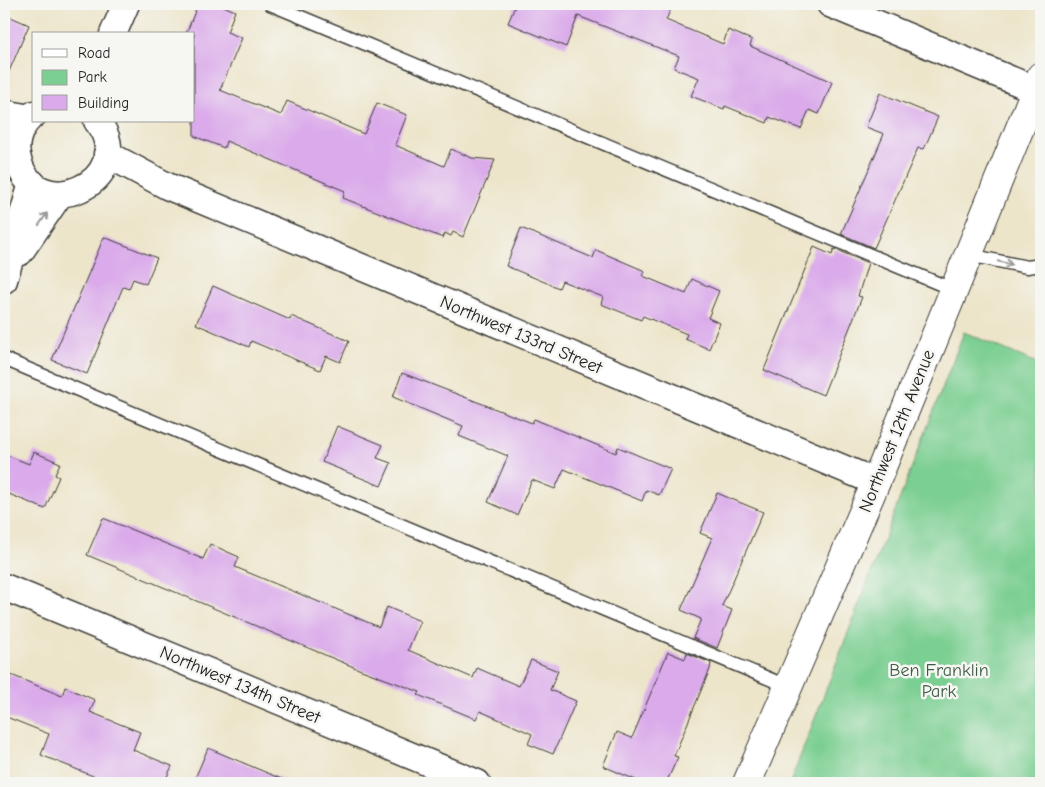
<svg xmlns="http://www.w3.org/2000/svg" width="1045" height="787" viewBox="0 0 1045 787" font-family="'Comic Neue',sans-serif">
<style>
.green{fill:#7ccf92;stroke:#4c7657}
.building{fill:#daaaea}
.lines{fill:none;stroke-linecap:round;stroke-linejoin:round}
.service-casing{stroke:#3b3a36;stroke-width:15}
.minor-casing{stroke:#3b3a36;stroke-width:29}
.tertiary-casing{stroke:#3b3a36;stroke-width:30}
.service{stroke:#fff;stroke-width:12}
.minor{stroke:#fff;stroke-width:26}
.tertiary{stroke:#fff;stroke-width:28}
.oneway{stroke:#999}
.labels{text-anchor:middle;dominant-baseline:central;stroke-width:5;stroke-linejoin:round;paint-order:stroke}
.street-label{font-size:18px;fill:#1c1c1c;stroke:#f6f6f2}
.park-label{font-size:18px;fill:#3e5b45;stroke:#f6f6f2}
</style>
<rect width="100%" height="100%" fill="#f6f6f2"/>
<filter id="ink" filterUnits="userSpaceOnUse"><feTurbulence type="fractalNoise" baseFrequency=".02" numOctaves="2"/><feDisplacementMap in="SourceGraphic" scale="10" xChannelSelector="R" yChannelSelector="G"/><feConvolveMatrix kernelMatrix="1 2 1 2 8 2 1 2 1" color-interpolation-filters="sRGB"/></filter>
<filter id="wash" filterUnits="userSpaceOnUse"><feTurbulence type="fractalNoise" baseFrequency=".0096" numOctaves="4" result="noise"/><feDisplacementMap in="SourceGraphic" scale="20" xChannelSelector="R" yChannelSelector="G"/><feGaussianBlur stdDeviation="1.12" result="paint"/><feColorMatrix in="noise" values="0 0 0 0 0 0 0 0 0 0 0 0 0 0 0 0 0 1.4 0 .05"/><feComposite in="paint" operator="in"/></filter>
<g filter="url(#wash)">
<rect width="100%" height="100%" fill="#ede5ca"/>
<!-- green -->
<path class="green" d="M 964,332 L 1041,365 L 1041,783 L 790,783 Z"/>
<g id="blocks">
<!-- building -->
<g class="building">
<path d="M 198,4 L 219,4 L 235,11 L 227,32 L 242,38 L 220,90 L 281,115 L 287,101 L 364,134 L 377,103 L 407,115 L 395,145 L 444,166 L 451,149 L 472,158 L 495,160 L 463,237 L 453,232 L 451,236 L 445,233 L 443,238 L 343,198 L 345,191 L 226,141 L 224,148 L 194,136 L 194,34 L 186,34 Z"/>
<path d="M 516,4 L 673,4 L 666,20 L 723,44 L 728,30 L 752,40 L 750,46 L 832,82 L 819,114 L 809,110 L 801,129 L 769,117 L 767,123 L 725,106 L 724,109 L 691,96 L 699,78 L 674,68 L 679,56 L 578,16 L 566,47 L 508,23 Z"/>
<path d="M 4,14 L 29,25 L 4,83 Z"/>
<path d="M 880,93 L 938,117 L 924,149 L 918,148 L 874,248 L 841,234 L 884,134 L 866,127 Z"/>
<path d="M 521,228 L 593,258 L 596,250 L 645,271 L 643,276 L 686,294 L 692,279 L 719,291 L 708,318 L 720,323 L 709,349 L 685,339 L 687,334 L 643,316 L 641,320 L 601,304 L 603,297 L 562,281 L 559,288 L 506,266 Z"/>
<path d="M 104,237 L 157,258 L 146,284 L 133,279 L 129,289 L 123,287 L 87,374 L 52,360 Z"/>
<path d="M 814,247 L 832,255 L 834,249 L 868,263 L 858,296 L 862,297 L 823,395 L 764,370 Z"/>
<path d="M 213,286 L 290,320 L 291,316 L 349,341 L 340,362 L 326,356 L 320,370 L 251,341 L 249,347 L 196,324 Z"/>
<path d="M 402,373 L 532,423 L 534,419 L 616,453 L 618,447 L 671,469 L 659,495 L 646,490 L 642,501 L 564,469 L 555,489 L 532,480 L 517,515 L 488,502 L 508,456 L 459,436 L 463,426 L 393,397 Z"/>
<path d="M 337,426 L 383,445 L 377,458 L 391,463 L 381,486 L 322,462 Z"/>
<path d="M 34,452 L 60,463 L 55,475 L 59,477 L 45,509 L 4,492 L 4,454 L 29,464 Z"/>
<path d="M 717,493 L 763,512 L 722,606 L 732,610 L 717,648 L 693,638 L 701,619 L 681,610 L 712,538 L 700,533 Z"/>
<path d="M 103,518 L 203,559 L 210,544 L 239,557 L 235,567 L 379,627 L 387,607 L 420,621 L 408,650 L 473,678 L 477,668 L 519,686 L 531,660 L 558,671 L 550,690 L 576,701 L 553,754 L 528,744 L 532,734 L 480,711 L 476,719 L 418,695 L 420,692 L 356,668 L 87,555 Z"/>
<path d="M 668,652 L 685,659 L 687,653 L 711,663 L 710,669 L 674,756 L 678,757 L 666,783 L 643,783 L 603,766 L 617,732 L 632,738 Z"/>
<path d="M 4,672 L 62,696 L 65,687 L 95,700 L 90,712 L 140,732 L 133,750 L 172,766 L 164,783 L 96,783 L 98,778 L 41,755 L 49,734 L 4,716 Z"/>
<path d="M 208,748 L 291,783 L 193,783 Z"/>
</g>
</g>
</g>
<g filter="url(#ink)">
<use href="#blocks" fill-opacity="0" stroke="#3b3a36" stroke-width="1"/>
<g class="lines">
<defs>
<g id="service">
<path d="M 270,4 L 954,290"/>
<path d="M 969,255 L 1027,267 L 1041,265"/>
<path d="M 4,359 L 789,687"/>
</g>
<g id="minor">
<path d="M 830,4 L 1036,90"/>
<path d="M 113,34 L 126,4"/>
<path d="M 4,113 L 29,118"/>
<path d="M 34,114 C 22,123 14,139 17,155 C 31,231 143,181 97,121"/>
<path d="M 107,154 L 167,186 L 876,482"/>
<path d="M 20,252 L 60,194"/>
<path d="M 4,280 L 32,183"/>
<path d="M 4,587 L 477,783"/>
</g>
<path id="tertiary" d="M 747,783 L 876,482 L 1041,76"/>
</defs>
<!-- service casing -->
<use href="#service" class="service-casing"/>
<!-- minor casing -->
<use href="#minor" class="minor-casing"/>
<!-- tertiary casing -->
<use href="#tertiary" class="tertiary-casing"/>
<!-- service -->
<use href="#service" class="service"/>
<!-- minor -->
<use href="#minor" class="minor"/>
<!-- tertiary -->
<use href="#tertiary" class="tertiary"/>
</g>
<!-- one-way arrows -->
<defs><path id="oneway-shaft" d="M-6 0H5M1.5-3L5.5 0L1.5 3" fill="none" stroke-width="1.6" stroke-linecap="round" stroke-linejoin="round" transform="scale(1.25)"/></defs>
<g class="oneway">
<use href="#oneway-shaft" transform="translate(43 219) rotate(-56)"/>
<use href="#oneway-shaft" transform="translate(1005 263) rotate(13)"/>
</g>
</g>
<g class="labels">
<!-- street labels -->
<g class="street-label">
<text transform="translate(521 335) rotate(23)">Northwest 133rd Street</text>
<text transform="translate(897 431) rotate(-68)">Northwest 12th Avenue</text>
<text transform="translate(240 685) rotate(23)">Northwest 134th Street</text>
</g>
<!-- park labels -->
<g class="park-label">
<text x="939" y="670">Ben Franklin<tspan x="939" dy="21">Park</tspan></text>
</g>
</g>
<!-- margin -->
<rect width="1045" height="787" fill="none" stroke="#f6f6f2" stroke-width="20"/>
<!-- legend -->
<rect x="32" y="32" width="162" height="90" fill="#f6f6f2" stroke="#9f9f9c"/>
<rect x="42" y="49" width="25" height="8" fill="#ffffff" stroke="#9f9f9c"/>
<text x="78" y="58" font-size="15" fill="#1c1c1c">Road</text>
<rect x="42" y="70" width="25" height="15" fill="#7ccf92" stroke="#9f9f9c"/>
<text x="78" y="82" font-size="15" fill="#1c1c1c">Park</text>
<rect x="42" y="95" width="25" height="15" fill="#daaaea" stroke="#9f9f9c"/>
<text x="78" y="108" font-size="15" fill="#1c1c1c">Building</text>
</svg>
